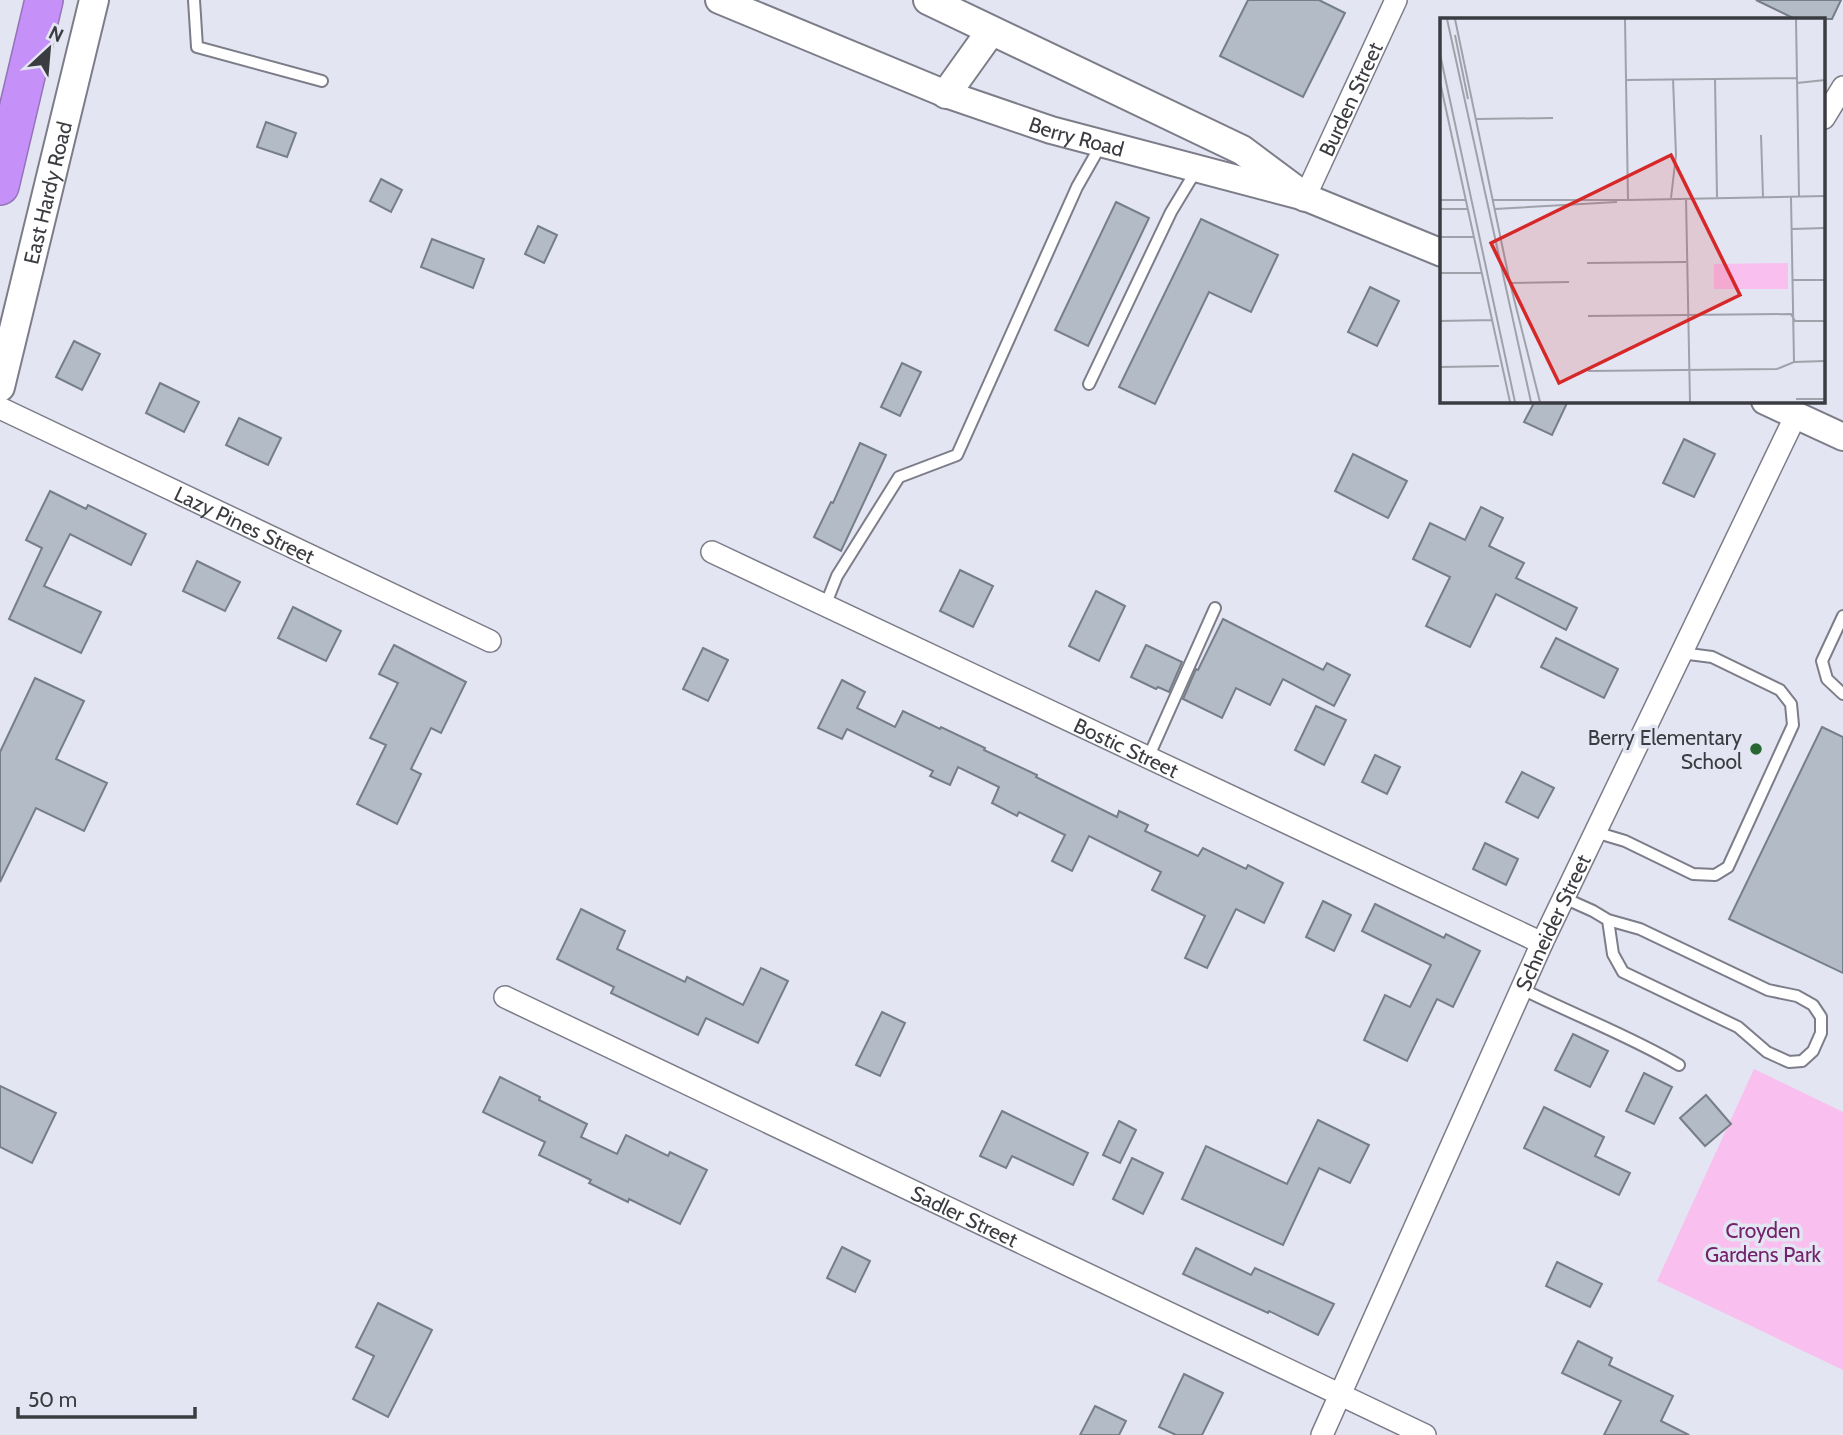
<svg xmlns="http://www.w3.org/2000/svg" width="1843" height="1435" viewBox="0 0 1843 1435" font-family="Cabin,sans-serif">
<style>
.green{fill:#f9c0ef}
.building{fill:#b2bbc6;stroke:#767e88;stroke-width:2}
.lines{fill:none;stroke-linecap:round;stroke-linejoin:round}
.service-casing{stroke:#7c7d89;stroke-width:14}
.minor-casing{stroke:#7c7d89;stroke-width:24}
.tertiary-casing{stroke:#7c7d89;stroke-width:30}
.secondary-casing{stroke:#7c7d89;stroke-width:32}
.motorway-casing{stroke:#9573b9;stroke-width:40}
.service{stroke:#fff;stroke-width:10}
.minor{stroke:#fff;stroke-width:21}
.tertiary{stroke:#fff;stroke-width:26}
.secondary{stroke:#fff;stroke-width:28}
.motorway{stroke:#c591f9;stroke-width:37}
.poi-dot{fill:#276832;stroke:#e3e5f2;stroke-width:2.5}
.labels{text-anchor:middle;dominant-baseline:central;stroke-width:7;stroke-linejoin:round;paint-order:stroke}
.street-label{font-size:21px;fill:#3b3c41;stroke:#e3e5f2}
.poi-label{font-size:21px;fill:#3b3c41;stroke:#e3e5f2;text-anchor:end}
.park-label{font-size:21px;fill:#722369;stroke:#e3e5f2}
.inset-road{fill:none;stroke:#a0a1ab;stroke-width:2}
.view{fill:#d62828;fill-opacity:0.15;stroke:#d62828;stroke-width:3.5}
.inset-edge{fill:none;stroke:#3b3c41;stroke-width:3.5}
</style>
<rect width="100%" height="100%" fill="#e3e5f2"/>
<!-- green -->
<path class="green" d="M 1754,1069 L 1843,1112 L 1843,1370 L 1657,1281 Z"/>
<!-- building -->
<g class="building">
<path d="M 1248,0 L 1319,0 L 1345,13 L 1303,97 L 1220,56 Z"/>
<path d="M 1756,0 L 1841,0 L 1832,19 L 1795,19 Z"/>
<path d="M 266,122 L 296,133 L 287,157 L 257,147 Z"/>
<path d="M 381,179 L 402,190 L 391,212 L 370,201 Z"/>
<path d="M 1116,202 L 1149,218 L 1088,346 L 1055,330 Z"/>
<path d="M 1201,219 L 1278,255 L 1251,312 L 1209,292 L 1155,404 L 1119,387 Z"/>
<path d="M 538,226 L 557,235 L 544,263 L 525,254 Z"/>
<path d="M 432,239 L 484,259 L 473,288 L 421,267 Z"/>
<path d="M 1370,287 L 1399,301 L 1377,346 L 1348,332 Z"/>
<path d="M 74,341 L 100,354 L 82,390 L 56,377 Z"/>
<path d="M 902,363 L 921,372 L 900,416 L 881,407 Z"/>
<path d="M 160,383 L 199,402 L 184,432 L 146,413 Z"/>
<path d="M 1535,401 L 1568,401 L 1552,435 L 1524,422 Z"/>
<path d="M 239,418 L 281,438 L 268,465 L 226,445 Z"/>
<path d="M 1684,439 L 1715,454 L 1694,497 L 1663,483 Z"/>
<path d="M 860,443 L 886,455 L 841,551 L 814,537 L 831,502 L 833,503 Z"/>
<path d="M 1353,454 L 1407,481 L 1388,518 L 1335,491 Z"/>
<path d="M 50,491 L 86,509 L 88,505 L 146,534 L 131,565 L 70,534 L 44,586 L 101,612 L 81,653 L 9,619 L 42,548 L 26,540 Z"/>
<path d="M 1481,507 L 1503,518 L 1489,546 L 1524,563 L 1516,578 L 1577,608 L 1566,630 L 1496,594 L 1470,647 L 1426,626 L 1450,577 L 1413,559 L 1430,523 L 1465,540 Z"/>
<path d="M 197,561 L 240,582 L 225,611 L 183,591 Z"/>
<path d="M 960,570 L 993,586 L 973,627 L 940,611 Z"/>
<path d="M 1096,591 L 1125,606 L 1099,661 L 1069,646 Z"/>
<path d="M 293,607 L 341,631 L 326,661 L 278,638 Z"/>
<path d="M 1223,619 L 1323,670 L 1327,663 L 1350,675 L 1334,706 L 1283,679 L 1270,705 L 1236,688 L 1222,718 L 1183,699 L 1196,669 L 1198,670 Z"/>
<path d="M 1556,638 L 1618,669 L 1604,698 L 1541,667 Z"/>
<path d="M 394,645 L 466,682 L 441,733 L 431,728 L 411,769 L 421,774 L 397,824 L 357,804 L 386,745 L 370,738 L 398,683 L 379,674 Z"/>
<path d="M 1146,645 L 1182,662 L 1169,692 L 1158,687 L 1156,689 L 1131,677 Z"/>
<path d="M 703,648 L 728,660 L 708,701 L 683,689 Z"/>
<path d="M 35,678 L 84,701 L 56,759 L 107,783 L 84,831 L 36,808 L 0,882 L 0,752 Z"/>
<path d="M 842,680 L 865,692 L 857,708 L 895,727 L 903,711 L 940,729 L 941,727 L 985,748 L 984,750 L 1037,775 L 1036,777 L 1117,817 L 1119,811 L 1148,825 L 1145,831 L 1198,856 L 1203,848 L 1246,869 L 1248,865 L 1283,883 L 1264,923 L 1236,909 L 1207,968 L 1185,958 L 1205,916 L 1152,890 L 1161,872 L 1089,836 L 1072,871 L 1052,861 L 1065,835 L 1019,812 L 1017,816 L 992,803 L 999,787 L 958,767 L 950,785 L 930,776 L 933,771 L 847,729 L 842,739 L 818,728 Z"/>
<path d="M 1316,706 L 1346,720 L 1324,765 L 1295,750 Z"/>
<path d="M 1822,727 L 1843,737 L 1843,973 L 1729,919 Z"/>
<path d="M 1375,755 L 1400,767 L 1387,794 L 1362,782 Z"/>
<path d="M 1522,772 L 1554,788 L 1538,818 L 1506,802 Z"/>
<path d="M 1485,843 L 1518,859 L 1506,885 L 1473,869 Z"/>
<path d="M 1323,901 L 1351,915 L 1334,951 L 1306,937 Z"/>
<path d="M 1375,904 L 1444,938 L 1446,934 L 1480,951 L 1453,1007 L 1437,999 L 1407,1061 L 1364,1040 L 1385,995 L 1410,1007 L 1431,965 L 1362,931 Z"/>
<path d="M 581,909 L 625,931 L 617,949 L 685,982 L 687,977 L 743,1005 L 761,968 L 788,981 L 758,1043 L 706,1018 L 698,1035 L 611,993 L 614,987 L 557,959 Z"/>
<path d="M 882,1012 L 905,1023 L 880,1076 L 856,1065 Z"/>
<path d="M 1573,1034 L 1608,1051 L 1590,1087 L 1555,1070 Z"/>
<path d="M 1644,1073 L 1672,1087 L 1654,1124 L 1626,1111 Z"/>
<path d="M 500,1077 L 540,1097 L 539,1100 L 587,1124 L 581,1137 L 617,1154 L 626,1135 L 668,1156 L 670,1152 L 707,1170 L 680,1224 L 629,1199 L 628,1202 L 589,1183 L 591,1180 L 539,1155 L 545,1142 L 483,1112 Z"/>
<path d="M 0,1086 L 56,1113 L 32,1163 L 0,1147 Z"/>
<path d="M 1706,1095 L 1731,1124 L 1705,1146 L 1680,1118 Z"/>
<path d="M 1544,1107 L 1604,1137 L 1595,1156 L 1630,1173 L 1619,1195 L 1524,1148 Z"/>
<path d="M 1002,1111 L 1088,1153 L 1073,1185 L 1012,1156 L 1006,1168 L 980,1156 Z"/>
<path d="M 1318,1120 L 1369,1145 L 1350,1183 L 1319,1168 L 1283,1245 L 1182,1199 L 1206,1146 L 1287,1184 Z"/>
<path d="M 1119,1121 L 1136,1130 L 1120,1163 L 1103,1155 Z"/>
<path d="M 1132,1158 L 1163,1173 L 1143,1214 L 1113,1199 Z"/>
<path d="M 842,1247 L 870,1261 L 855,1292 L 827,1278 Z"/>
<path d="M 1196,1248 L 1251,1275 L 1255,1268 L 1334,1304 L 1318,1335 L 1269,1311 L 1268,1313 L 1183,1274 Z"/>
<path d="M 1557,1262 L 1602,1284 L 1590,1307 L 1546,1286 Z"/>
<path d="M 378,1303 L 432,1330 L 388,1417 L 353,1399 L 374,1356 L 356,1347 Z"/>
<path d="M 1578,1341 L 1612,1358 L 1609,1365 L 1673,1396 L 1661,1421 L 1689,1435 L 1604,1435 L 1621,1401 L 1562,1373 Z"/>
<path d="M 1184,1374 L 1223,1393 L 1202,1435 L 1176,1435 L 1159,1427 Z"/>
<path d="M 1095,1406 L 1126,1421 L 1119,1435 L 1080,1435 Z"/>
</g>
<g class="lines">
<defs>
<g id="service">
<path d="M 194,0 L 197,47 L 322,81"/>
<path d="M 1089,384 L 1171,212 L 1197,169"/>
<path d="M 825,606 L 837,576 L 899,477 L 957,455 L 1077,187 L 1102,143"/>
<path d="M 1843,616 L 1822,661 L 1827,679 L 1843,694"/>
<path d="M 1148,758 L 1215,608"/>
<path d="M 1595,832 L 1625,841 L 1693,874 L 1715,875 L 1728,867 L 1793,725 L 1791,704 L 1780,690 L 1712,657 L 1681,653"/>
<path d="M 1564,898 L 1593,911 L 1608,920 L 1640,929 L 1768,990 L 1797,996 L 1813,1005 L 1821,1017 L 1821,1033 L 1813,1051 L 1802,1061 L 1789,1062 L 1767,1052 L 1738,1027 L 1623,972 L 1613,954 L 1608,920"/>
<path d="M 1522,989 C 1574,1015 1628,1035 1679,1065"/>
</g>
<g id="minor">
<path d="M 1824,118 L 1843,87"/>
<path id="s1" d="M 1305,197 L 1396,0"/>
<path id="s2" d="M 0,408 L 490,641"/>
<path id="s3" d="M 712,552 L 1542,943"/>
<path id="s4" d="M 505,997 L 1425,1435"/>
<path id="s5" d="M 1322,1435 L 1542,943 L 1796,415"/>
</g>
<g id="tertiary">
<path id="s6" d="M 719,0 L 946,94 L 1051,130 L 1305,197 L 1442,253"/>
<path d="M 1765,401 L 1843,437"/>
</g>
<g id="secondary">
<path d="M 928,0 L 1242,150 L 1305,197"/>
<path d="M 946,94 L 991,31"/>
<path id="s7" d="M 0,387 L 94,0"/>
</g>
<path id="motorway" d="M 0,186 L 44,0"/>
</defs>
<!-- service casing -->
<use href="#service" class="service-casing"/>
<!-- minor casing -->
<use href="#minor" class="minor-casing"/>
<!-- tertiary casing -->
<use href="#tertiary" class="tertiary-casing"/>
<!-- secondary casing -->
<use href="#secondary" class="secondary-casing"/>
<!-- motorway casing -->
<use href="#motorway" class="motorway-casing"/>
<!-- service -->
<use href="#service" class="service"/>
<!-- minor -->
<use href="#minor" class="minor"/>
<!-- tertiary -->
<use href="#tertiary" class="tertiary"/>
<!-- secondary -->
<use href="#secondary" class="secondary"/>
<!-- motorway -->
<use href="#motorway" class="motorway"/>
</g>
<!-- markers -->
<circle class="poi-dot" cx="1756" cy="749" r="7"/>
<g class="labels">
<!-- street labels -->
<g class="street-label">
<text stroke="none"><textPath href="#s1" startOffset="108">Burden Street</textPath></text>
<text stroke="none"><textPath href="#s6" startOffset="383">Berry Road</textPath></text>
<text stroke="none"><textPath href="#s7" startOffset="200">East Hardy Road</textPath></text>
<text stroke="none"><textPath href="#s2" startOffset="271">Lazy Pines Street</textPath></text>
<text stroke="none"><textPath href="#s3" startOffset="458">Bostic Street</textPath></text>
<text stroke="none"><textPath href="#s5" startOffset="562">Schneider Street</textPath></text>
<text stroke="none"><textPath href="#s4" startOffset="509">Sadler Street</textPath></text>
</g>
<!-- poi labels -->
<g class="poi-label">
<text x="1742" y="737">Berry Elementary<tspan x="1742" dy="24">School</tspan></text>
</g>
<!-- park labels -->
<g class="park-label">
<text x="1763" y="1230">Croyden<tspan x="1763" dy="24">Gardens Park</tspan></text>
</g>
</g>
<!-- overview -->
<g transform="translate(1440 18)">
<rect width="385" height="385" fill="#e3e5f2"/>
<path d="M 348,245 L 348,271 L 274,271 L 274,246 Z" fill="#f9c0ef"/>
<path class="inset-road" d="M 7,1 L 91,384M 15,1 L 70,265 L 100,384M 185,1 L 188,182M 356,1 L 359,178M 15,17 L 28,81M 0,36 L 75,384M 275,61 L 277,179M 186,62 L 357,60M 0,64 L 70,384M 357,65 L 385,62M 36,101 L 113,100M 321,117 L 323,179M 351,179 L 354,344M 231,180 L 236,137 L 233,61M 246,180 L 250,384M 0,182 L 25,182M 52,182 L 188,182M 188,182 L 385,178M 0,191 L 27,191M 55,191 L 177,184M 352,211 L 385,210M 0,219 L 33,219M 147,245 L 246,244M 0,255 L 42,255M 353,262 L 385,262M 70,265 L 129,264M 148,298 L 351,296 L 355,303 L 385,303M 0,303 L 52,302M 0,349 L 59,348M 148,353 L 337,351 L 354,344 L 385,343M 356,381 L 385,381"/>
<path class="view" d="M 231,137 L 300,277 L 119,365 L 51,225 Z"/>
<rect width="385" height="385" class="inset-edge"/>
</g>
<!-- north arrow -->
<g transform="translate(49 49) rotate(26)" stroke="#e3e5f2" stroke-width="5" paint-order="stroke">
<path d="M0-5L12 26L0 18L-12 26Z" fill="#3b3c41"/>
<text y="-10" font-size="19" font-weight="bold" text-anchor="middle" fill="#3b3c41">N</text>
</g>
<!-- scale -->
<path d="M18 1407v10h177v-10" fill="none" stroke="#3b3c41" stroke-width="3.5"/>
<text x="28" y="1407" font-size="21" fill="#3b3c41" stroke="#e3e5f2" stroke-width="5" paint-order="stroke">50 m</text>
</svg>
